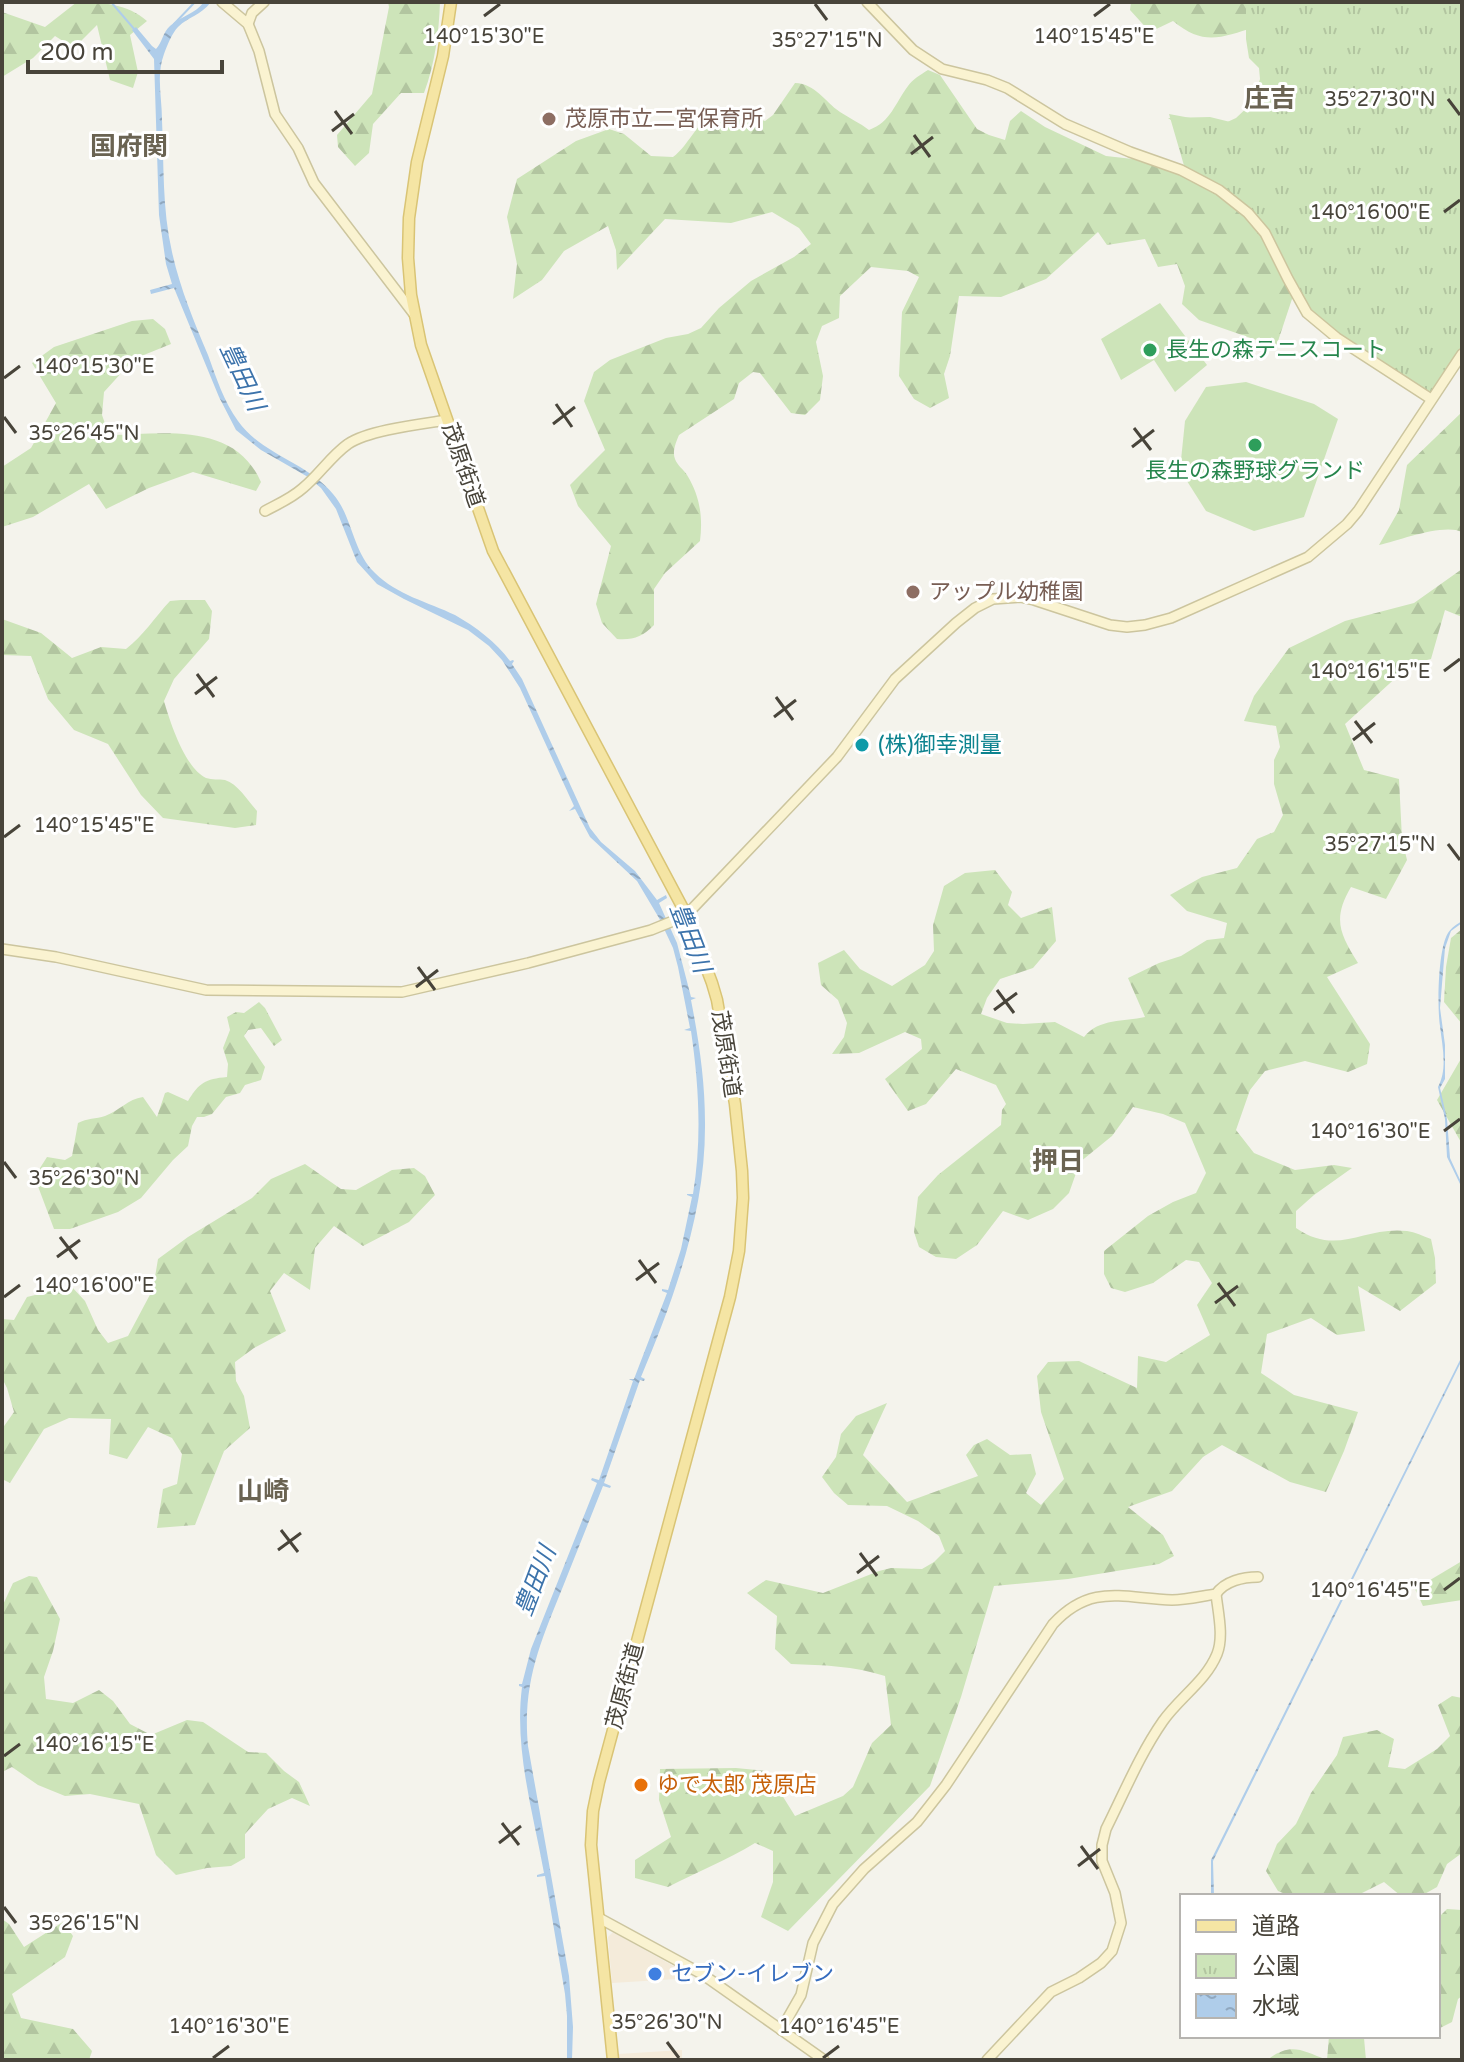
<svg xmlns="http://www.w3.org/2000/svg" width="1464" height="2062" viewBox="0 0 1464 2062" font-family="'Varela Round','Noto Sans JP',sans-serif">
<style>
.commercial{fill:#f4ebda}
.forest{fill:url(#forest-firs)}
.park{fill:url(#park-tufts)}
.garden{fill:#cde4b9}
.water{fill:url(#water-ripples)}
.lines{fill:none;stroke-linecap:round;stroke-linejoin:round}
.stream{stroke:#afcdea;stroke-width:2}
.secondary-casing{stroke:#ccc59e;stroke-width:12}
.primary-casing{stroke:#d9c475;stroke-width:13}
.secondary{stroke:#faf3d1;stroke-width:9}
.primary{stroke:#f5e5a4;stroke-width:10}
.ticks{fill:none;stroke:#48443a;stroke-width:3}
.education-dot{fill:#8d6e63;stroke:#fff;stroke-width:3}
.leisure-dot{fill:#2e9e5b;stroke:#fff;stroke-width:3}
.culture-dot{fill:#0f9aa8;stroke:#fff;stroke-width:3}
.food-dot{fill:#e8710a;stroke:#fff;stroke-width:3}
.shop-dot{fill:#3f7fe0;stroke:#fff;stroke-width:3}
.labels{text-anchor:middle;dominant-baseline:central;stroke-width:6;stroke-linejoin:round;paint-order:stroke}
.education-label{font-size:22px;fill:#785e54;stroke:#fff;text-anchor:start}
.leisure-label{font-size:22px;fill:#27864d;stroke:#fff;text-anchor:start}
.street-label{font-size:22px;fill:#48443a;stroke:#fff}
.culture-label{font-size:22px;fill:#0d838f;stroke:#fff;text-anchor:start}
.food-label{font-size:22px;fill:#c56008;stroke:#fff;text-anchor:start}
.shop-label{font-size:22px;fill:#366cbe;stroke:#fff;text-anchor:start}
.water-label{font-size:24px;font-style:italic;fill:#3c73ab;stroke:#fff}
.quarter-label{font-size:26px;font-weight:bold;fill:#6a6352;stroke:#fff}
.ticks-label{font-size:20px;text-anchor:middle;fill:#48443a;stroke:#fff;stroke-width:6;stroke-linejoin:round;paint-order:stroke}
</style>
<defs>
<pattern id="forest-firs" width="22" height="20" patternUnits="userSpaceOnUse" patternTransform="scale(2)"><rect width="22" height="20" fill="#cde4b9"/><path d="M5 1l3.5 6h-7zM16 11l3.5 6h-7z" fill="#b2c5a0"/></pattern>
<pattern id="park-tufts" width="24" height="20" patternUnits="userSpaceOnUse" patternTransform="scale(2)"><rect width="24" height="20" fill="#cde4b9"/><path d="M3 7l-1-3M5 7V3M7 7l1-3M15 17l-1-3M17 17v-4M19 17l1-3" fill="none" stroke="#b2c5a0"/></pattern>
<pattern id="water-ripples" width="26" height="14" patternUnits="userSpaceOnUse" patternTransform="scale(2)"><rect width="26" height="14" fill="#afcdea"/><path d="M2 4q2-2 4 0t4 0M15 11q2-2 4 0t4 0" fill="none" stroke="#90a8bf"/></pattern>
</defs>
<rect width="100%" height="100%" fill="#f4f3ec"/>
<!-- commercial -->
<g class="commercial">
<path d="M 613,1932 L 677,1968 L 677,1979 L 612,1983 L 608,1937 Z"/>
<path d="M 682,2050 L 682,2060 L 618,2060 L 618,2054 Z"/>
</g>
<!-- forest -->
<g class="forest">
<path d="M 77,2 C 102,2 128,4 147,21 L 130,35 L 138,72 L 133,88 L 110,80 L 97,25 L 74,48 L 55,36 L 33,58 L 2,77 L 2,12 L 45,27 Z"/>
<path d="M 388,2 L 440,2 C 439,32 435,64 424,93 L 401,93 L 373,124 L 369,153 L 355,166 L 338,147 L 337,135 L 372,94 L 389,7 Z"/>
<path d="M 1131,2 L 1462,2 L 1307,283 L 1292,299 L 1276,347 L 1199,320 L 1182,304 L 1185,286 L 1177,264 L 1158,267 L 1145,239 L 1107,245 L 1098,232 L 1046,279 L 1001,297 L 959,296 L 950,356 L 944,374 L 949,398 L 930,408 L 914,399 L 899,376 L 902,312 L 919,277 L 908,271 L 871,267 L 840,296 L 839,318 L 822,326 L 816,342 L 823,376 L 820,400 L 805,415 L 791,413 L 760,373 L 753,372 L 739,383 L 734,399 L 679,435 C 676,442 672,452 675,459 C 677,465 684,470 687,475 C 700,496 703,517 700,541 L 665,573 L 654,589 L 654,625 C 642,637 634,640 617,639 L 602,623 L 596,604 L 611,546 L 578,506 L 570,485 L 605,450 L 584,401 L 594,372 L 610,360 L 666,338 L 688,334 L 701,328 L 719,308 L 751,281 L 794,257 L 811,244 L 799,228 L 772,212 L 731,223 L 665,219 L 617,270 L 616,250 L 608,226 L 564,251 L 542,280 L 513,299 L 517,264 L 507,217 L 517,179 L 576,141 L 609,129 L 624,134 L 651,156 L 673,157 C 689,146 703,111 722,108 C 734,106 754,118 765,121 L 773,115 L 795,83 C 816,84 824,101 840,112 C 849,118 860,123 869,130 C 891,122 895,103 908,86 C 913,79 920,75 928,70 L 940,75 L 977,129 L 989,135 L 1005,140 L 1010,121 L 1021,111 L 1045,127 L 1106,156 L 1160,162 L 1195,169 L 1207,145 L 1168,118 L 1210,117 L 1271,132 L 1256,27 C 1221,37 1205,47 1173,21 L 1150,32 L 1130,10 Z"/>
<path d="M 153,319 L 165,329 L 171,344 L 134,359 L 104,392 L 102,415 L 109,435 C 163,434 234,421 261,482 L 256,491 L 193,472 L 149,488 L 106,509 L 89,484 L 33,517 L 2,527 L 2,467 L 31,448 L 56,403 L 32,363 L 54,347 L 132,321 Z"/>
<path d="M 1462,412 L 1462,532 C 1444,523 1400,540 1379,545 L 1399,510 L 1407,465 Z"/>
<path d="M 1462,569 L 1462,617 L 1445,610 L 1431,659 L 1411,664 L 1345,724 L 1364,770 L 1399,779 L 1402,839 L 1407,860 L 1386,899 L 1351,887 C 1332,919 1340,934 1358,963 L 1327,977 L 1370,1044 L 1367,1064 L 1348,1072 L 1305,1061 L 1265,1071 L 1250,1090 L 1236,1130 L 1254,1153 L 1295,1170 L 1334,1165 L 1352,1168 L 1314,1195 L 1296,1211 L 1296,1228 C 1338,1257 1363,1226 1407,1231 C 1415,1232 1423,1236 1431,1239 L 1435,1258 L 1436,1283 L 1400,1311 L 1358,1286 L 1365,1331 L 1337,1335 L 1311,1318 L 1267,1334 L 1261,1373 L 1294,1395 L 1358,1412 L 1344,1451 L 1326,1492 L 1290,1482 L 1222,1445 L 1203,1457 L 1172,1491 L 1128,1507 L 1163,1535 L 1174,1556 L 1159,1564 L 1068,1579 L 994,1586 L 961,1697 L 930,1786 L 788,1931 L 761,1917 L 773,1882 L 773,1851 L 755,1843 C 727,1860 697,1872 668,1887 L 635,1878 L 635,1860 L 671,1837 L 659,1800 L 660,1769 L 736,1768 L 767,1771 L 795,1816 L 843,1796 L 853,1787 L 872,1743 L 891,1725 L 885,1676 C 854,1666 823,1665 791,1664 L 775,1649 L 777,1616 L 747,1593 L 766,1580 L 823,1593 L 879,1571 L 891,1568 L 922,1569 L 934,1562 L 945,1551 L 939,1536 L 918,1521 L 887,1506 L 848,1505 L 834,1493 L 822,1477 L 836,1457 L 841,1434 L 856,1416 L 887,1403 L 863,1455 L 907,1502 L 978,1476 L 966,1455 L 974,1445 L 987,1439 L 1010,1455 L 1031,1454 L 1036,1474 L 1026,1493 L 1041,1505 L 1064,1479 L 1041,1412 L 1037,1376 L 1048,1362 L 1079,1361 L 1137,1388 L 1138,1356 L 1166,1362 L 1210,1335 L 1197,1305 L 1212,1283 L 1199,1262 L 1186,1260 L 1153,1283 L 1125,1292 L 1111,1288 L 1104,1274 L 1104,1251 L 1148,1216 L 1173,1202 L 1196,1193 L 1206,1173 L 1185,1123 L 1163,1114 L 1133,1107 L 1112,1136 L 1080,1162 L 1069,1193 L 1053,1209 L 1028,1220 L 1003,1211 L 977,1245 L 956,1259 L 936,1257 L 919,1247 L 914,1232 L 918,1197 L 938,1175 L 1001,1125 L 1002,1110 L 1006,1104 L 996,1085 L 956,1069 L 926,1104 L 908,1111 L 885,1079 L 922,1049 L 921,1039 L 905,1032 L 859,1053 L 832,1054 L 844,1037 L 847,1023 L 838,1000 L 821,985 L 818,963 L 844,950 L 860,969 L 892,986 L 925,965 L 934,951 L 933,925 L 944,886 L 965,873 L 995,870 L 1012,892 L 1008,905 L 1021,918 L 1052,907 L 1056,941 L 1033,968 L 1000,979 L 987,998 L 981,1014 L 1007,1023 L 1023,1024 L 1055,1022 L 1084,1037 C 1099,1018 1124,1022 1145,1017 L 1128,978 L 1159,963 L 1181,956 L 1207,940 L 1224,938 L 1227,923 L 1187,911 L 1170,895 L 1202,877 L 1237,868 L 1257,839 L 1274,832 L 1283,815 L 1274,784 L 1274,760 L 1280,747 L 1276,726 L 1244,721 L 1254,696 L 1289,648 L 1345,621 L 1414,603 Z"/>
<path d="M 181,600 L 205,600 L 212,611 L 209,639 L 174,679 L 164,701 C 170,722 185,768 206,778 C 212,780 219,779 225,780 C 238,784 248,801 257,811 L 256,825 L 235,828 L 163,818 L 141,795 L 108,744 L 74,730 L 48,699 L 31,656 L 2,655 L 2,619 L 41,633 L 72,658 L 101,647 L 126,649 C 143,636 155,617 170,601 Z"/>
<path d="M 1462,929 L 1462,1024 L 1444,1002 L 1446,967 L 1451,938 Z"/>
<path d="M 259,1002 L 265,1008 L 282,1040 L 274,1046 L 261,1028 L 248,1030 L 244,1036 L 265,1067 L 261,1080 L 245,1085 L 240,1093 L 226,1097 L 212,1114 L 204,1117 L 197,1117 L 192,1126 L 188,1146 L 173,1160 L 141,1198 L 118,1212 L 70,1229 L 54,1229 L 36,1181 L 40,1168 L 47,1157 L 65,1160 L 72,1156 L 78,1123 C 87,1118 96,1119 105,1116 C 119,1111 128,1099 143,1097 L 157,1117 L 165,1093 L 168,1092 L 188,1101 C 199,1083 205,1079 227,1077 L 228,1064 L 223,1048 L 230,1030 L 227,1017 L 236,1012 L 244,1013 Z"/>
<path d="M 1462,1052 L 1462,1144 L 1437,1100 L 1462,1057 Z"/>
<path d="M 305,1164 L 341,1189 L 356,1190 L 392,1170 L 414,1168 L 425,1176 L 435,1195 L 409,1222 L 363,1246 L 334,1226 L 315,1248 L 310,1290 L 284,1273 L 270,1291 L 286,1331 L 254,1348 L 235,1362 L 236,1381 L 244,1396 L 250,1428 L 224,1451 L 195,1525 L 157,1528 L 163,1489 L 177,1484 L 182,1454 L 172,1438 L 148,1427 L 127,1459 L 109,1454 L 111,1419 L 69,1418 L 44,1429 L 10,1483 L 2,1479 L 2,1429 L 14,1412 L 7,1388 L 2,1378 L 2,1319 L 14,1320 L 27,1297 L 71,1286 L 85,1301 L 98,1330 L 108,1343 L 128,1336 L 153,1289 L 158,1259 L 188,1237 L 252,1198 L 271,1179 Z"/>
<path d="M 1462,1561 L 1462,1600 L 1423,1606 L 1415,1589 Z"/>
<path d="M 29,1576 L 37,1577 L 60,1619 L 53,1651 L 44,1677 L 46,1699 L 73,1703 L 99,1690 L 113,1701 L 130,1724 L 151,1735 L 187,1720 L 203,1722 L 248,1752 L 266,1753 L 284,1771 L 299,1782 L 310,1806 L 292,1798 L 268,1809 L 245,1834 L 245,1858 L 231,1866 L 207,1868 L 176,1875 L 156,1855 L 139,1804 L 90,1794 L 65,1796 L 38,1785 L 12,1767 L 2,1772 L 2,1607 L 13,1583 Z"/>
<path d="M 1452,1696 L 1462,1698 L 1462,1853 L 1447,1864 L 1437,1887 L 1421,1896 L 1401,1896 L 1384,1882 L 1356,1896 L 1290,1896 L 1278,1891 L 1266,1871 L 1277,1844 L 1296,1824 L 1311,1793 L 1337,1755 L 1343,1737 L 1377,1730 L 1394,1739 L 1388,1767 L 1405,1769 L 1437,1749 L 1450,1736 L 1438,1705 Z"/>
<path d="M 1447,1909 L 1462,1910 L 1462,1996 L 1458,1999 L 1452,2022 L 1438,2029 L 1438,1918 Z"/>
<path d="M 2,1919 L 9,1924 L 24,1947 L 63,1922 L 73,1936 L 65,1957 L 12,1994 L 21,2018 L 73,2029 L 92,2051 L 89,2060 L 2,2060 Z"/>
<path d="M 1329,2036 L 1375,2036 L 1364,2038 L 1366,2060 L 1267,2060 C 1291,2042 1301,2050 1327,2060 Z"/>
</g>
<!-- park -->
<path class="park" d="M 1246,2 L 1462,2 L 1462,350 L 1429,395 L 1328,328 L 1309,309 L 1266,230 L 1185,169 L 1169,114 L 1223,124 L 1236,118 L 1252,103 L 1260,79 L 1259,68 L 1249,58 L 1246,39 Z"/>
<!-- garden -->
<g class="garden">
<path d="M 1160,303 L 1207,365 L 1175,392 L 1154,360 L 1121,380 L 1101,339 Z"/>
<path d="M 1246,382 L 1314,404 L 1338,419 L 1304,517 L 1254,531 L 1206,511 L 1180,470 L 1185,421 L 1206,387 Z"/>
</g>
<!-- water -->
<g class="water">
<path d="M 204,2 L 211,2 C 200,16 189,16 178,27 C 172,33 167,46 164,54 C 156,76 162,97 162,120 C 164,164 162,209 172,252 C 180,288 194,322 208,355 C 216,377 224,402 238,421 C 262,455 307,462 333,494 C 353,517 352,551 375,573 C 397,595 428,602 455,615 C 476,627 496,642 510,661 L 513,660 L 514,661 L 512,664 L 522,679 L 590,828 L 601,842 L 635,871 L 657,900 L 666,895 L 667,898 L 659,903 L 677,943 L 691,997 L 696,998 L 691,1000 C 699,1041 705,1081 705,1122 C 706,1211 675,1296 641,1377 L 645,1379 L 644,1381 L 640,1380 L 604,1483 L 611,1486 L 610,1488 L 603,1486 C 590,1519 577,1551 564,1584 C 541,1641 522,1682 528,1746 L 569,1976 L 573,2027 L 572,2060 L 567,2060 L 567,2016 L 565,1994 L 545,1876 L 537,1877 L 537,1875 L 544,1873 C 533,1812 514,1749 522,1687 L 519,1686 L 519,1684 L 522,1684 L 531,1649 L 597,1483 L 591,1480 L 592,1478 L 599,1480 L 633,1381 L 629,1379 L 634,1379 L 667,1293 L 662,1291 L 662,1289 L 668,1290 L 681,1249 L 692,1197 L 687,1195 L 687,1194 L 693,1194 C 702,1139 699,1086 691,1031 L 684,1030 L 690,1028 L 678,967 L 673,948 L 659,918 L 637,881 L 590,837 L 575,809 L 569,811 L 574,806 L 520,688 L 502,660 L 489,646 L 468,630 L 404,599 L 377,584 L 357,562 L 336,509 L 321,488 L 308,477 L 261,450 L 236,430 L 219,397 L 174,288 L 151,294 L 150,290 L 172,284 L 166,264 L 159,215 L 154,59 L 132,30 L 136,27 L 152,46 L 156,49 C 162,43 163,32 170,26 C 181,16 195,14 204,2 Z"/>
<path d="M 1462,921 L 1462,923 L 1451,931 L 1445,948 L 1440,1008 L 1445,1045 L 1445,1079 L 1440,1088 L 1447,1119 L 1450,1158 L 1462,1184 L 1462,1188 L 1447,1157 L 1445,1119 L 1438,1087 C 1448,1069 1442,1045 1440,1026 C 1437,1006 1438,949 1448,933 C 1451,928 1457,924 1462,921 Z"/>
<path d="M 1462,1356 L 1462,1360 L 1213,1861 L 1214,1896 L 1211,1896 L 1211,1860 Z"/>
</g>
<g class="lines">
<!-- stream -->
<g class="stream">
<path d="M 111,2 L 135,30"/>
<path d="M 174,24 L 195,2"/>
</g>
<defs>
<g id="secondary">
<path d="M 222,2 L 248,24 L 259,51 L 275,114 L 298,148 L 314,183 L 414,314"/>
<path d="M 867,2 L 913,50 L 942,69 L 987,80 L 1007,88 L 1065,124 L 1130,152 L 1181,170 L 1219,190 L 1248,213 L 1265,233 L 1288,279 L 1307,313 L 1337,338 L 1431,399"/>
<path d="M 248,24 L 252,13 L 264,2"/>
<path d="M 265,511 C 278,504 292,498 303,488 C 319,475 331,456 348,444 C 369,430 422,424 447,420"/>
<path d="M 2,949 L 56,957 L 206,990 L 402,992 L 528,963 L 651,930 L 678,919 L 693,908 L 837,757 L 895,679 L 956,623 L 975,608 L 993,599 L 1020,597 L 1034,600 L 1110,625 L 1127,627 L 1145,625 L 1171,618 L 1308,557 L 1347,524 L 1358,511 L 1462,354"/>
<path d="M 599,1918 L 702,1974 L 824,2060"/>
<path d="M 781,2030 L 801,1995 L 813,1943 L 833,1904 L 864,1869 L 917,1822 L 946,1785 L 1053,1624 C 1091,1583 1122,1598 1172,1600 C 1186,1600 1202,1596 1216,1594 C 1225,1581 1243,1577 1258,1577"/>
<path d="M 987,2060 L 1051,1992 L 1079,1978 L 1101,1963 L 1112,1951 L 1121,1923 L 1115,1893 L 1102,1861 L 1102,1845 L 1106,1829 C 1124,1793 1140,1754 1163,1721 C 1180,1697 1206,1681 1217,1654 C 1224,1637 1218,1612 1216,1594"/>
</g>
<path id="primary" d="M 451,2 L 443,56 L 417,162 L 409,218 L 408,258 L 411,295 L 421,345 L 493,551 L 686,914 L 712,983 L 717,1000 L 735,1104 L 742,1171 L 743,1198 L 739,1251 L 730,1297 L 599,1782 L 593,1811 L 591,1845 L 613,2060"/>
</defs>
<!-- secondary casing -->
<use href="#secondary" class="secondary-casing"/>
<!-- primary casing -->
<use href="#primary" class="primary-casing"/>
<!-- secondary -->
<use href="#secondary" class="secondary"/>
<!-- primary -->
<use href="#primary" class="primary"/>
</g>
<!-- ticks -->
<path class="ticks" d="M 815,4 L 827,20M 484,16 L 500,4M 1094,16 L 1110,4M 1448,99 L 1460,115M 335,111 L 352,134M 332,131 L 354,114M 914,135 L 930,157M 911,154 L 933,137M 1444,212 L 1460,200M 4,378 L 20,366M 556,404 L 572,427M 4,417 L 16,433M 553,424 L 575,407M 1134,428 L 1151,450M 1132,447 L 1154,430M 1444,671 L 1460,659M 197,674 L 214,697M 195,694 L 217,677M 776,697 L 793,720M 774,717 L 796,700M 1355,721 L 1372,743M 1353,740 L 1375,723M 4,837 L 20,825M 1448,844 L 1460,860M 418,967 L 435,990M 416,987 L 438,970M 997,990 L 1014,1013M 994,1010 L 1017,993M 1444,1131 L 1460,1119M 4,1162 L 16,1178M 60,1237 L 77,1259M 57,1257 L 80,1240M 639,1260 L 656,1283M 636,1280 L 659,1263M 1218,1283 L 1235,1306M 4,1297 L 20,1285M 1215,1303 L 1238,1286M 281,1530 L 298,1552M 278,1550 L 301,1533M 860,1553 L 877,1576M 857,1573 L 879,1556M 1444,1590 L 1460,1578M 4,1756 L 20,1744M 502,1823 L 519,1845M 499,1843 L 521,1826M 1081,1846 L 1098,1869M 1078,1866 L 1100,1849M 4,1907 L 16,1923M 667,2042 L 679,2058M 213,2058 L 229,2046M 823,2058 L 839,2046"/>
<!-- markers -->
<g class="education-dot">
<circle cx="549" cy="119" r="8"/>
<circle cx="913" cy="592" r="8"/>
</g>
<g class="leisure-dot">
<circle cx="1150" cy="350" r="8"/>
<circle cx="1255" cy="445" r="8"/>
</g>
<circle class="culture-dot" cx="862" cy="745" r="8"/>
<circle class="food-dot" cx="641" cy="1785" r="8"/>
<circle class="shop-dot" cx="655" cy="1974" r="8"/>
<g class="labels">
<!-- education labels -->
<g class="education-label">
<text x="565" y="119">茂原市立二宮保育所</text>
<text x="929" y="592">アップル幼稚園</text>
</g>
<!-- leisure labels -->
<g class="leisure-label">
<text x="1166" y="350">長生の森テニスコート</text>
<text x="1255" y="471" text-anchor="middle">長生の森野球グランド</text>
</g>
<!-- street labels -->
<g class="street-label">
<text transform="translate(463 465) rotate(71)">茂原街道</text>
<text transform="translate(726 1054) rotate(81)">茂原街道</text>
<text transform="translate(625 1686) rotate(-75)">茂原街道</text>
</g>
<!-- culture labels -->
<g class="culture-label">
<text x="878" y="745">(株)御幸測量</text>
</g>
<!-- food labels -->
<g class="food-label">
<text x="657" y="1785">ゆで太郎 茂原店</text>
</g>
<!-- shop labels -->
<g class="shop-label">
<text x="671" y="1974">セブン-イレブン</text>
</g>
<!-- water labels -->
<g class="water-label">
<text transform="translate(242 377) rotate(65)">豊田川</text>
<text transform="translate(690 938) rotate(69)">豊田川</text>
<text transform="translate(536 1581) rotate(-69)">豊田川</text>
</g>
<!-- quarter labels -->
<g class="quarter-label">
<text x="1270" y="98">庄吉</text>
<text x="129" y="146">国府関</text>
<text x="1058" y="1161">押日</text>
<text x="263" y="1491">山崎</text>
</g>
</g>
<g class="ticks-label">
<text x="484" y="43">140°15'30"E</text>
<text x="1094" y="43">140°15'45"E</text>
<text x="827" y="47">35°27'15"N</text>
<text x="1380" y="106">35°27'30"N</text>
<text x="1370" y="219">140°16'00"E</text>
<text x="94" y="373">140°15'30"E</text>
<text x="84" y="440">35°26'45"N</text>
<text x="1370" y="678">140°16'15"E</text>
<text x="94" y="832">140°15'45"E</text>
<text x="1380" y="851">35°27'15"N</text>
<text x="1370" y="1138">140°16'30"E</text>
<text x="84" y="1185">35°26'30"N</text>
<text x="94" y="1292">140°16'00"E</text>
<text x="1370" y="1597">140°16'45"E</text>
<text x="94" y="1751">140°16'15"E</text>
<text x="84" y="1930">35°26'15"N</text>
<text x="667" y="2029">35°26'30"N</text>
<text x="229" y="2033">140°16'30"E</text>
<text x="839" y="2033">140°16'45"E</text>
</g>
<!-- border -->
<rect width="1464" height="2062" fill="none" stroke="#48443a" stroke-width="8"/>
<!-- legend -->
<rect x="1180" y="1894" width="260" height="144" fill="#ffffff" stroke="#b6b4b0" stroke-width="2"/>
<rect x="1196" y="1920" width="40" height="12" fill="#f5e5a4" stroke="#b6b4b0" stroke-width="2"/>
<text x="1252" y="1934" font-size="24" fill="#48443a">道路</text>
<rect x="1196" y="1954" width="40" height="24" fill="url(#park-tufts)" stroke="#b6b4b0" stroke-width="2"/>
<text x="1252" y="1974" font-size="24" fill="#48443a">公園</text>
<rect x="1196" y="1994" width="40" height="24" fill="url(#water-ripples)" stroke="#b6b4b0" stroke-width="2"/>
<text x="1252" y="2014" font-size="24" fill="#48443a">水域</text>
<!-- scale -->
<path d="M28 60v12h194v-12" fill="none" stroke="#48443a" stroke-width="4"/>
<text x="40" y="60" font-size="24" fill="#48443a" stroke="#ffffff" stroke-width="6" paint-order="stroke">200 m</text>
</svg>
